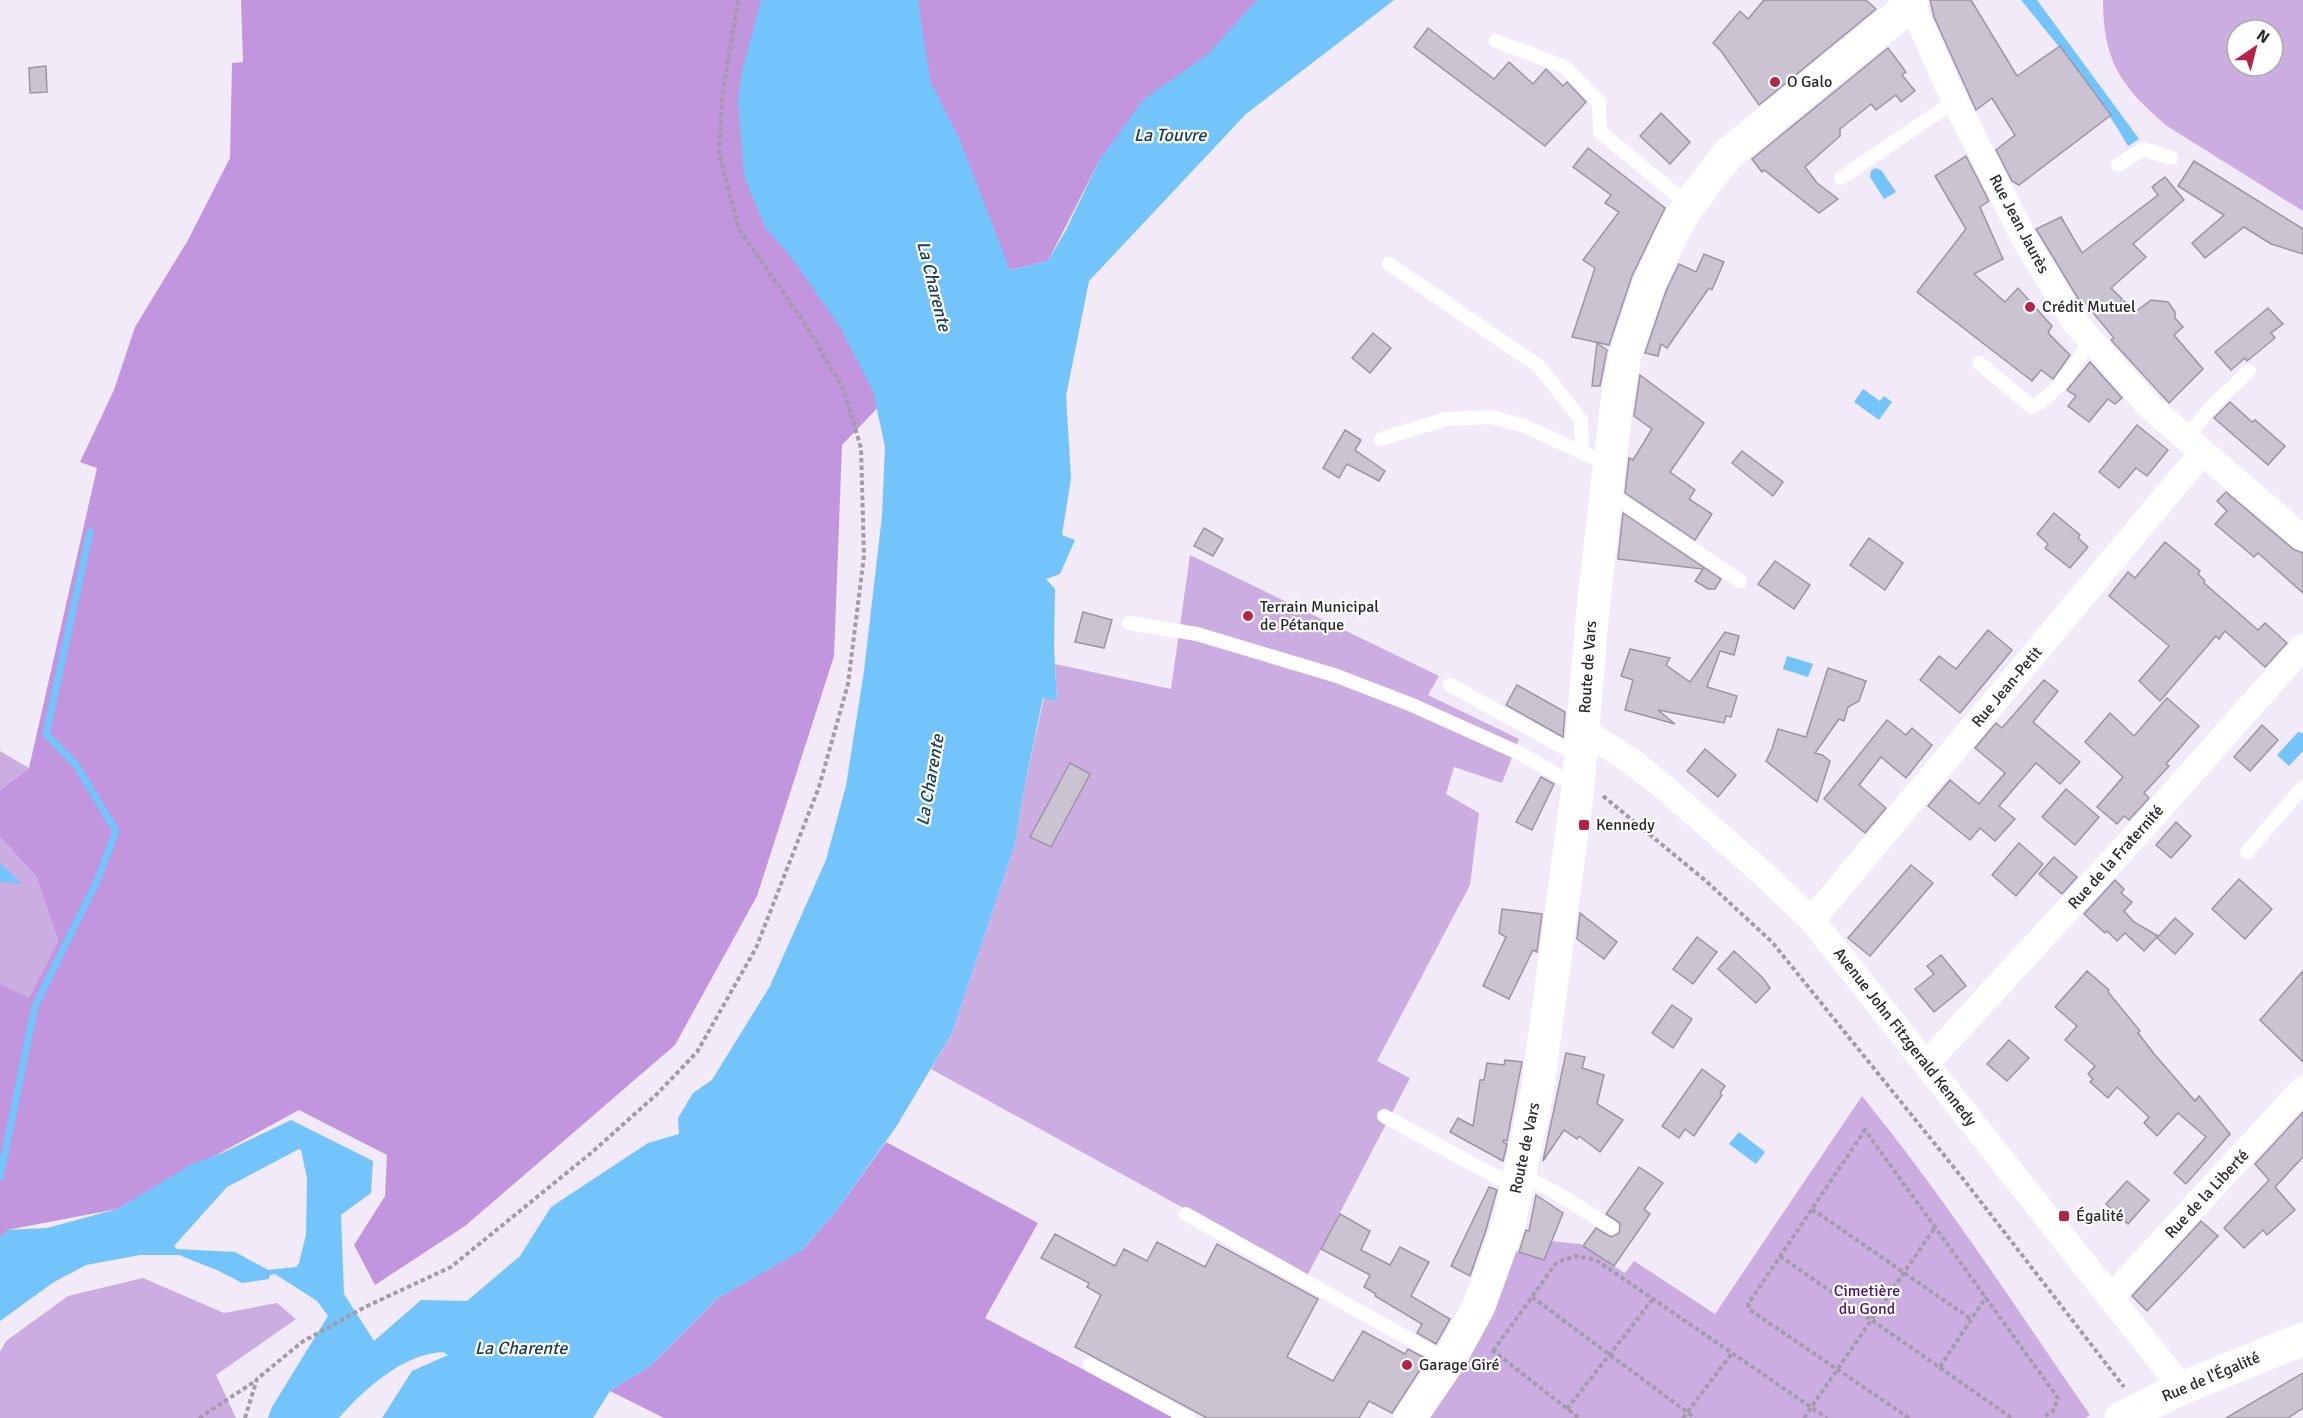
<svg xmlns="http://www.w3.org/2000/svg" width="2303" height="1418" viewBox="0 0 2303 1418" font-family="Signika,sans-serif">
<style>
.green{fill:#ccade1;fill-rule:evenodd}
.forest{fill:#c196de}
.water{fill:#72c4fb;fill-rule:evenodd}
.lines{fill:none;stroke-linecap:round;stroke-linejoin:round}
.stream{stroke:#72c4fb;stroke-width:7}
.building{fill:#cbc2d2;stroke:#9d94a3;stroke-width:1.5}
.path{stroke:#a39ca8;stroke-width:4;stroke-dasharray:4.5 3;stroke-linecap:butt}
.lane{stroke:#fff;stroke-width:14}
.street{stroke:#fff;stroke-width:26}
.secondary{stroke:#fff;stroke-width:33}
.poi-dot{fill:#b52345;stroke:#fff;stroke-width:2}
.labels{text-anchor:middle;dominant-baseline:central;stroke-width:4.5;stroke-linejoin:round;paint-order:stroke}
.poi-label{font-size:16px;fill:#2b272d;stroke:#fff;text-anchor:start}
.street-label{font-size:16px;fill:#2b272d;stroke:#fff}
.park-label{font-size:16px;fill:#4e156b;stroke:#fff}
.water-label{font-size:18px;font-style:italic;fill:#1a3e55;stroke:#fff}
</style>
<rect width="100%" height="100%" fill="#f2e9f9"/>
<!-- green -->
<g class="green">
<path d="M 2103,0 L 2303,0 L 2303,211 L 2167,126 C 2121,87 2103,61 2103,0 ZM 2237,30 L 2273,30 L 2273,66 L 2237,66 Z"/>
<path d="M 1190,555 L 1439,676 L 1428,695 L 1519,739 L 1502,783 L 1454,767 L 1446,794 L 1479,813 L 1470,885 L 1377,1061 L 1410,1078 L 1307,1276 L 931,1069 L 952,1033 L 1015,844 L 1024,789 L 1044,698 L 1057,701 L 1055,664 L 1171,689 Z"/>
<path d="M 0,751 L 29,768 L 0,790 Z"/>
<path d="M 0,837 L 36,876 L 58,941 L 29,999 L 0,984 Z"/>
<path d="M 1862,1096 C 1945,1198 2016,1308 2090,1415 L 2085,1418 L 1427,1418 L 1498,1300 L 1516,1251 L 1544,1260 L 1551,1241 L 1580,1244 L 1625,1273 L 1634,1261 L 1715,1314 Z"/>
<path d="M 143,1278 L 224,1313 L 277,1303 L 296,1319 L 216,1375 L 236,1418 L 0,1418 L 0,1352 L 6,1341 L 68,1296 Z"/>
</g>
<!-- forest -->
<g class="forest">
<path d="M 241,0 L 1301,0 L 1099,161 L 1048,261 L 1010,270 L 842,445 L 834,656 L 757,896 L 675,1045 L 465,1226 L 375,1285 L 354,1245 L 385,1196 L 387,1155 L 299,1110 L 117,1209 L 7,1230 L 0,1239 L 0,984 L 29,998 L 58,941 L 36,876 L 0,837 L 0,790 L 29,768 L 97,468 L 80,462 L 114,390 L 135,327 L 188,240 L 230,158 L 232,63 L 243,62 Z"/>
<path d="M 886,1142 L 1038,1223 L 985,1318 L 1172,1416 L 1171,1418 L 664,1418 L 610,1391 L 650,1366 L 718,1298 L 803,1249 L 837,1210 Z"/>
</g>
<!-- water -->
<g class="water">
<path d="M 761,0 L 918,0 L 930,81 L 959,138 L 1010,270 L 1048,261 L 1066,230 L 1099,161 L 1143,100 L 1207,55 L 1257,0 L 1394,0 L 1246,114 L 1089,281 L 1066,396 L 1071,478 L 1062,535 L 1075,540 L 1060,574 L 1046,579 L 1055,589 L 1054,648 L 1057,701 L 1043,698 L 1024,789 L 1015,844 L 952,1033 L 896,1127 L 837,1210 L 801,1251 L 718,1298 L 650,1366 L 610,1391 L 593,1418 L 382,1418 L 412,1371 L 448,1355 L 443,1352 C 403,1354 364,1389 339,1418 L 268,1418 L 272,1407 L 328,1316 L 317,1301 L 275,1274 L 270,1275 L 269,1279 L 242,1283 L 219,1271 L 179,1255 L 140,1255 L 86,1265 L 54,1282 L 0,1321 L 0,1238 L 7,1230 L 47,1228 L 117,1209 L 192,1164 L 220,1154 L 291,1120 L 373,1161 L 371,1193 L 341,1215 L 344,1294 L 374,1341 L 421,1300 L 467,1301 L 520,1256 L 551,1207 L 648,1143 L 679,1134 L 678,1118 L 693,1093 L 712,1080 L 770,986 L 826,860 L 846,786 L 864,671 L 882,516 L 885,447 L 873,391 L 841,329 L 795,262 L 765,227 L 744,176 L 738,101 L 742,72 ZM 299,1149 L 301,1150 L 307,1178 L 306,1235 L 299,1263 L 296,1267 L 268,1270 L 235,1252 L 177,1249 L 174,1246 L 227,1187 Z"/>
<path d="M 2021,0 L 2037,0 L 2139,139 L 2128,146 C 2098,93 2059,47 2021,0 Z"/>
<path d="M 1875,168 L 1881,170 L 1896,192 L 1884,199 L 1870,177 L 1871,171 Z"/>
<path d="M 1863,389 L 1880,401 L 1884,396 L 1892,402 L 1879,420 L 1854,402 Z"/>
<path d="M 1787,656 L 1813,664 L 1808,677 L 1783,669 Z"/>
<path d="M 2298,732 L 2303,733 L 2303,751 L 2289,766 L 2277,755 Z"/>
<path d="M 0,863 L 22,884 L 0,882 Z"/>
<path d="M 1739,1132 L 1765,1152 L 1756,1164 L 1729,1144 Z"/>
</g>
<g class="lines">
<!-- stream -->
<path class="stream" d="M 0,1177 L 35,1006 L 97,881 L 116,831 L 76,765 L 46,734 L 90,532"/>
</g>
<!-- building -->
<g class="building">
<path d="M 1764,0 L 1866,0 L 1876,9 L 1759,105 L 1721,51 L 1713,43 L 1740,11 L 1748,19 Z"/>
<path d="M 1930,0 L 1971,0 L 2017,76 L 2060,46 L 2111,115 L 2019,185 L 2012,181 L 1996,150 L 2015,135 L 1992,98 L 1976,110 L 1934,17 Z"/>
<path d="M 1428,28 L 1494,79 L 1509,62 L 1533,84 L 1546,69 L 1563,86 L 1567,82 L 1586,102 L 1545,146 L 1414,47 Z"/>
<path d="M 1888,48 L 1906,72 L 1902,75 L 1915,91 L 1901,102 L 1896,95 L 1876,110 L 1871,104 L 1840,129 L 1840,136 L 1805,167 L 1817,183 L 1838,199 L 1819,213 L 1764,170 L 1762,172 L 1752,159 Z"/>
<path d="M 46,66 L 47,92 L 30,93 L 29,68 Z"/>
<path d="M 1661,113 L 1690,142 L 1670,164 L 1640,136 Z"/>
<path d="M 1588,148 L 1665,208 L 1632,276 L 1609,345 L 1572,337 L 1595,268 L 1583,260 L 1619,212 L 1605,203 L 1611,195 L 1573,167 Z"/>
<path d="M 1966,156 L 1989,201 L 1980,207 L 2003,259 L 1974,274 L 2005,302 L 2018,288 L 2052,326 L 2048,333 L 2070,355 L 2053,379 L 2041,370 L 2032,381 L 1917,292 L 1966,229 L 1935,176 Z"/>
<path d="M 2194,161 L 2303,229 L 2303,254 L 2271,244 L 2244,227 L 2205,258 L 2192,243 L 2224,215 L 2178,186 Z"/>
<path d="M 2165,177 L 2184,200 L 2133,244 L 2146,257 L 2111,288 L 2122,299 L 2118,306 L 2124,301 L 2135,312 L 2151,300 L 2168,302 L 2175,312 L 2175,318 L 2183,327 L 2174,335 L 2203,369 L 2169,403 L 2111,340 L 2114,338 L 2085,303 L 2083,305 L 2079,300 L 2036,229 L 2061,217 L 2082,253 L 2158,195 L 2152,187 Z"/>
<path d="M 1704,254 L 1724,262 L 1712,290 L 1709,288 L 1667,348 L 1661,344 L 1658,356 L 1645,353 L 1666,291 L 1679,264 L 1696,272 Z"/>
<path d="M 2268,308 L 2283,324 L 2271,333 L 2275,338 L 2247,361 L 2245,358 L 2231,370 L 2215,352 Z"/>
<path d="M 1373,333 L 1391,348 L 1370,373 L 1352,358 Z"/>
<path d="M 1597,343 L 1607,350 L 1600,386 L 1592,386 Z"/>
<path d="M 2090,362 L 2122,398 L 2115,404 L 2108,399 L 2089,422 L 2068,406 L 2076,396 L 2067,390 Z"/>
<path d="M 1640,375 L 1704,423 L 1670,472 L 1695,490 L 1689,499 L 1712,514 L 1695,540 L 1625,493 L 1629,458 L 1633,460 L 1652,429 L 1634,416 Z"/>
<path d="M 2230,402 L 2252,422 L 2255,420 L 2285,446 L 2268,465 L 2214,418 Z"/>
<path d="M 2137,425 L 2168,450 L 2147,476 L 2136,468 L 2119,488 L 2099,472 Z"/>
<path d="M 1345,430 L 1361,440 L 1355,450 L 1385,471 L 1379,481 L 1347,464 L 1339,478 L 1323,468 Z"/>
<path d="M 1742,451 L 1783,482 L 1773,496 L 1732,463 Z"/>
<path d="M 2226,492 L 2293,549 L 2303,553 L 2303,593 L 2258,553 L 2254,557 L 2215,524 L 2227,511 L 2217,501 Z"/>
<path d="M 1623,513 L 1721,579 L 1715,589 L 1708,589 L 1695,581 L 1703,569 L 1618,559 Z"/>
<path d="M 2054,513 L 2080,535 L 2078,538 L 2088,547 L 2070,568 L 2045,548 L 2048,544 L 2037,534 Z"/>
<path d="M 1204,528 L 1223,539 L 1213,556 L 1194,546 Z"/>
<path d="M 1869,538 L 1903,563 L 1885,590 L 1850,565 Z"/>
<path d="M 2165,542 L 2200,571 L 2198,574 L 2205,581 L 2204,583 L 2258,630 L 2265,623 L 2287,643 L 2265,667 L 2225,631 L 2219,639 L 2216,636 L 2160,701 L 2139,681 L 2169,646 L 2109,596 L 2128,572 L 2135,578 Z"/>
<path d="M 1775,561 L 1810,585 L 1794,609 L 1758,584 Z"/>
<path d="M 1083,612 L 1112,620 L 1104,648 L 1075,642 Z"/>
<path d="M 1988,630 L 2012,650 L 1960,713 L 1920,680 L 1939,656 L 1956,669 Z"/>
<path d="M 1725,632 L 1739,636 L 1734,655 L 1720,651 L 1707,687 L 1737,696 L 1731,717 L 1726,716 L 1724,723 L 1658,710 L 1675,724 L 1625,710 L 1633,680 L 1621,676 L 1630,649 L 1670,658 L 1666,665 L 1690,682 Z"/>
<path d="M 1828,668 L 1866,681 L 1859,701 L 1848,707 L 1844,721 L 1839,719 L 1815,753 L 1822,755 L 1830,761 L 1817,802 L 1766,761 L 1772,749 L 1778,729 L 1806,737 Z"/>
<path d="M 2044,680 L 2058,691 L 2033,722 L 2080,762 L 2060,784 L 2036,763 L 1999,806 L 2015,819 L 1995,841 L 1980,828 L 1970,840 L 1928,806 L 1950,780 L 1979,804 L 2005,773 L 1975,748 L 1996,723 L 2002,728 Z"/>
<path d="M 1517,685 L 1565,712 L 1563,737 L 1506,705 Z"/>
<path d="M 2167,698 L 2199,726 L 2166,764 L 2169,766 L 2144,793 L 2149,798 L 2129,820 L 2124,816 L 2117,824 L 2097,807 L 2123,777 L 2085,742 L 2110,713 L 2134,736 Z"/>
<path d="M 1887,720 L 1906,735 L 1912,728 L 1932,745 L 1906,778 L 1881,757 L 1859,785 L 1886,808 L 1865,833 L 1824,799 Z"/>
<path d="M 2262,725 L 2278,740 L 2250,771 L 2234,757 Z"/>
<path d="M 1705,749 L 1736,775 L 1718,797 L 1687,771 Z"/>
<path d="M 1070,763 L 1090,774 L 1051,847 L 1030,837 Z"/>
<path d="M 1541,777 L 1554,784 L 1532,830 L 1516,822 Z"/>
<path d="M 2066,789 L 2099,817 L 2075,845 L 2042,817 Z"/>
<path d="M 2176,822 L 2191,836 L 2171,858 L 2156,845 Z"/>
<path d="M 2019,843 L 2043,864 L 2016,896 L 1992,875 Z"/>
<path d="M 2054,857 L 2077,877 L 2062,894 L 2039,874 Z"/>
<path d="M 1911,865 L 1933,883 L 1870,956 L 1848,938 Z"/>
<path d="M 2239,879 L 2272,909 L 2245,939 L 2212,909 Z"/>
<path d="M 2115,880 L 2124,889 L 2121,893 L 2132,902 L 2124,911 L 2134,922 L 2158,936 L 2144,951 L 2125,933 L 2117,941 L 2107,931 L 2105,933 L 2084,914 Z"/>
<path d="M 1502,909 L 1542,914 L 1537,952 L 1533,950 L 1509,999 L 1483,986 L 1506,937 L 1499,933 Z"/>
<path d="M 1580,913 L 1617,942 L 1604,959 L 1577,939 Z"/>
<path d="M 2175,918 L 2193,934 L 2175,954 L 2157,938 Z"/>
<path d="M 1697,937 L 1717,952 L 1693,984 L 1673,969 Z"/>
<path d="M 1734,951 L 1763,978 L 1770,988 L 1756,1003 L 1718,969 Z"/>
<path d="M 1941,955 L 1966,986 L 1934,1012 L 1915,989 L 1934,974 L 1927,966 Z"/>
<path d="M 2087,971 L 2109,990 L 2108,992 L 2140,1031 L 2138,1033 L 2155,1055 L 2195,1101 L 2199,1096 L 2230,1134 L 2186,1184 L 2174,1173 L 2206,1137 L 2178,1113 L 2157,1136 L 2144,1123 L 2149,1117 L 2117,1087 L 2108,1098 L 2090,1082 L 2093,1079 L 2088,1074 L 2095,1066 L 2065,1040 L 2077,1026 L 2055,1007 Z"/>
<path d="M 2303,971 L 2303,1062 L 2260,1020 Z"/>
<path d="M 1672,1005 L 1692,1019 L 1673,1048 L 1652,1033 Z"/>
<path d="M 2009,1040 L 2029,1058 L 2007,1081 L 1987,1064 Z"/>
<path d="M 1566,1053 L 1585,1057 L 1582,1068 L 1604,1075 L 1597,1104 L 1623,1120 L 1600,1152 L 1579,1136 L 1577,1139 L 1564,1130 L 1543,1161 Z"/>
<path d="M 1505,1060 L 1522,1062 L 1507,1141 L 1504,1140 L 1503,1142 L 1507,1144 L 1503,1161 L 1450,1132 L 1458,1118 L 1473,1126 L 1480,1080 L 1484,1080 L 1487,1063 L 1504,1065 Z"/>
<path d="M 1702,1069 L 1725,1086 L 1720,1093 L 1722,1095 L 1694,1136 L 1685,1129 L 1679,1138 L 1662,1126 Z"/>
<path d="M 2303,1112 L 2303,1157 L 2275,1187 L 2295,1210 L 2267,1235 L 2263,1230 L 2244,1248 L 2224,1228 L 2269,1180 L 2255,1164 Z"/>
<path d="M 1639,1167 L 1663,1183 L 1644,1209 L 1650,1214 L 1614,1266 L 1583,1246 L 1596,1228 L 1611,1237 L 1619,1233 L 1620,1223 L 1606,1214 Z"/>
<path d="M 2127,1181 L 2149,1200 L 2128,1224 L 2106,1204 Z"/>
<path d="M 1489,1187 L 1497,1190 L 1486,1230 L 1470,1276 L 1451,1266 Z"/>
<path d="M 1536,1195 L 1563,1213 L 1544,1260 L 1519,1252 L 1526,1230 L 1529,1231 Z"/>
<path d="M 1340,1214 L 1370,1231 L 1361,1250 L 1390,1265 L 1400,1247 L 1429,1262 L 1411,1296 L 1450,1319 L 1436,1344 L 1417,1333 L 1422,1324 L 1375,1296 L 1376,1294 L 1364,1287 L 1370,1275 L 1321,1249 Z"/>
<path d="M 2201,1221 L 2218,1236 L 2147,1311 L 2132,1296 Z"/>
<path d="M 1055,1234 L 1115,1266 L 1124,1249 L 1147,1261 L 1157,1242 L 1205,1267 L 1217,1244 L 1318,1299 L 1287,1357 L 1333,1381 L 1363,1331 L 1405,1354 L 1408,1349 L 1427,1359 L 1392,1413 L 1369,1401 L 1359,1418 L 1207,1418 L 1075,1347 L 1101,1295 L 1087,1287 L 1089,1283 L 1041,1258 Z"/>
<path d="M 2303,1373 L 2303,1408 L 2288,1418 L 2226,1418 Z"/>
</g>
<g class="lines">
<!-- path -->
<g class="path">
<path d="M 1603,796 L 1706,881 L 1772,942 L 1964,1180 L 2124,1387"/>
<path d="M 1812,1209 L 1971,1319"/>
<path d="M 1780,1256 L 2012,1418"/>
<path d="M 1532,1297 L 1695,1418"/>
<path d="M 1492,1350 L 1579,1418"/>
<path d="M 1493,1351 L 1557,1262 L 1576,1256 L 1596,1260 L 1827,1418"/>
<path d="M 1940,1367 L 1986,1297"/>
<path d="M 1567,1409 L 1653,1299"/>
<path d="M 199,1418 L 257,1380"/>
<path d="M 245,1418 L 257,1379 L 302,1342 L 365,1307 L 451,1267 L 591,1153 L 655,1096 L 697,1052 L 756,948 L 819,787 L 848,684 L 864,556 L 861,448 L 844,390 L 805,324 L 739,229 L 719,153 L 722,98 L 738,0"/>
<path d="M 1683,1418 L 1732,1353"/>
<path d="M 1804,1418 L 1936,1226"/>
<path d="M 1909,1418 L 1750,1310 L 1748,1304 L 1865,1130 L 2058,1398 L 2053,1411 L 2042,1418"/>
</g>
<!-- lane -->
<g class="lane">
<path d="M 1496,41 L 1565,67 L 1599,102 L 1600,132 L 1689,205"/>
<path d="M 2118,165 L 2143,149 L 2171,158"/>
<path d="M 1841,178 L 1955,101"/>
<path d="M 1389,264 L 1539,366 L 1581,420 L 1582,451"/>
<path d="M 1979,363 L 2032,407 C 2060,391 2074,367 2090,340"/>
<path d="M 1381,439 L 1446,419 L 1491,417 L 1525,426 L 1609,465"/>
<path d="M 2185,439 L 2214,404 L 2249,371"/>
<path d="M 1609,493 L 1740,581"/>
<path d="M 1129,623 L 1197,634 L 1337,676 L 1412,705 L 1519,753 L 1577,786"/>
<path d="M 1450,685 L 1579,756"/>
<path d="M 2247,852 L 2303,787"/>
<path d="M 1384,1116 L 1517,1188"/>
<path d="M 1521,1175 L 1555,1192 L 1612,1228"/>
<path d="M 1186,1214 L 1448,1361"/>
<path d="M 1090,1365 L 1188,1418"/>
</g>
<!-- street -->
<g class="street">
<path d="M 1911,2 L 1951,93 L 2025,240 L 2074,321 L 2151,408 L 2303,538"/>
<path d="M 1584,731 L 1631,761 L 1665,788 L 1757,868 L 1812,920 L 2182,1388"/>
<path d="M 1812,920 L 2202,453"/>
<path d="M 1926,1064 L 2138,833 L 2303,647"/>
<path d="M 2110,1298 L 2303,1089"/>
</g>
<!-- secondary -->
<g class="secondary">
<path d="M 1410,1418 L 1449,1361 L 1479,1306 L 1509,1223 L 1537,1093 L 1578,787 L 1593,608 L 1617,401 L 1625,355 L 1649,284 L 1674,229 L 1689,205 L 1728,154 L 1896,17 L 1912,0"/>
<path d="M 2121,1418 L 2182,1388 L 2303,1339"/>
</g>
</g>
<!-- markers -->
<g class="poi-dot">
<circle cx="1775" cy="82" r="6"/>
<circle cx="2030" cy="307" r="6"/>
<circle cx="1248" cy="616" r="6"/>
<rect x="1578" y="819" width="12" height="12" rx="3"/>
<rect x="2058" y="1210" width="12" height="12" rx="3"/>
<circle cx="1407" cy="1365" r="6"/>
</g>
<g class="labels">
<!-- poi labels -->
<g class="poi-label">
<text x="1787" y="82">O Galo</text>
<text x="2042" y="307">Crédit Mutuel</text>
<text x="1260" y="607">Terrain Municipal<tspan x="1260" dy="18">de Pétanque</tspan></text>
<text x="1596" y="825">Kennedy</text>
<text x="2076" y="1216">Égalité</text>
<text x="1419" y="1365">Garage Giré</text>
</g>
<!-- street labels -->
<g class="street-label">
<text transform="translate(2019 224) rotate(62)">Rue Jean Jaurès</text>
<text transform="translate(1588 667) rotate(-86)">Route de Vars</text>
<text transform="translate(2007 687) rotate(-50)">Rue Jean-Petit</text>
<text transform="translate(2116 857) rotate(-48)">Rue de la Fraternité</text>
<text transform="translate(1905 1037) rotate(52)">Avenue John Fitzgerald Kennedy</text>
<text transform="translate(1525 1148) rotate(-78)">Route de Vars</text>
<text transform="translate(2207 1194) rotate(-47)">Rue de la Liberté</text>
<text transform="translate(2211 1377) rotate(-23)">Rue de l'Égalité</text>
</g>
<!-- park labels -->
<g class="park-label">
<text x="1867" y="1291">Cimetière<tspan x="1867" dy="18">du Gond</tspan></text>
</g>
<!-- water labels -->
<g class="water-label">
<text x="1170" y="135">La Touvre</text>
<text transform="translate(934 286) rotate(76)">La Charente</text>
<text transform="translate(930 780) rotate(-80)">La Charente</text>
<text x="521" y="1348">La Charente</text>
</g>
</g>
<!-- north arrow -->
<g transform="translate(2255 48) rotate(35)"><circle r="28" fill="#ffffff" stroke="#aaa9ab" stroke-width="1.5"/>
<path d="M0-4.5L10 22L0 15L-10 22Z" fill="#b52345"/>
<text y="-9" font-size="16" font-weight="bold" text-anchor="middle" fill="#2b272d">N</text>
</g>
</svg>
